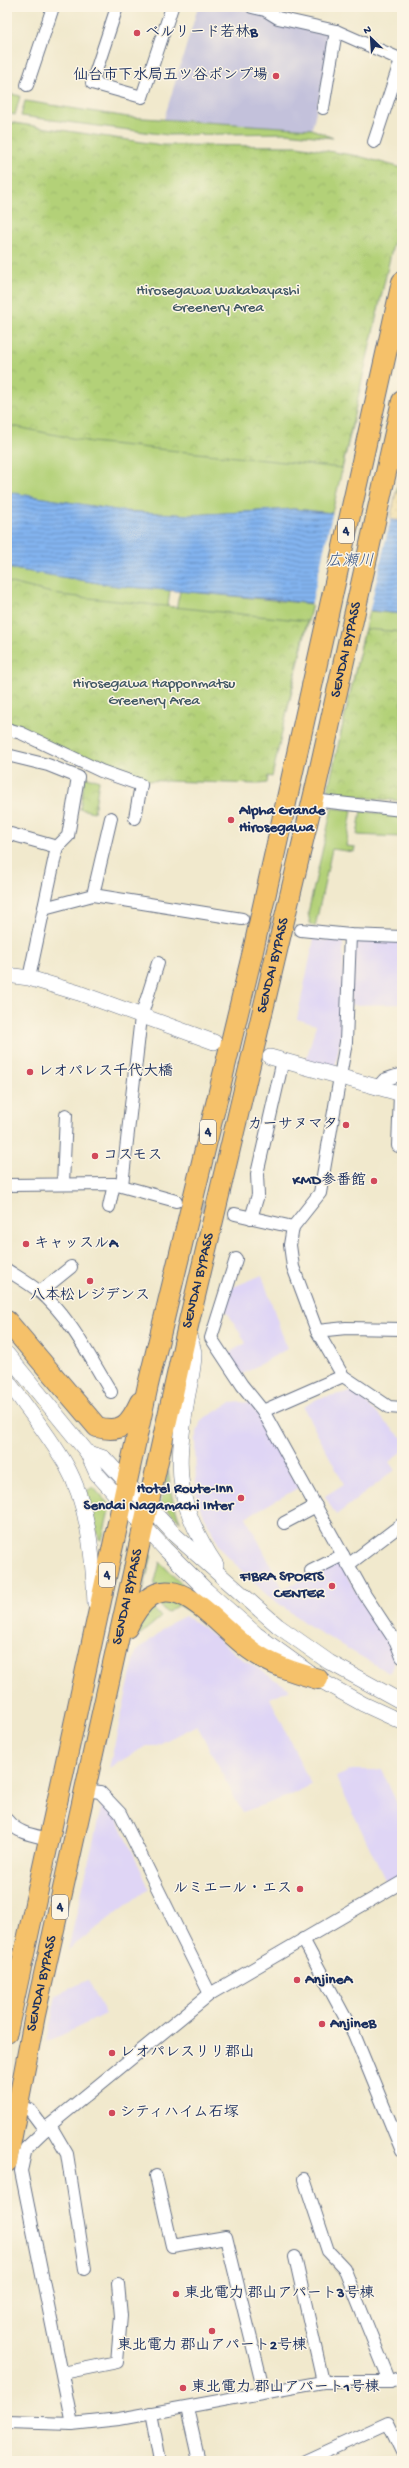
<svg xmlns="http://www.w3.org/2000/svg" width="409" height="2468" viewBox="0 0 409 2468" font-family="'Gochi Hand','Klee One',sans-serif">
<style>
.built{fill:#dfd5f5}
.industrial{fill:#c3c1db}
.green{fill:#b3d178;stroke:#67806b}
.sand{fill:url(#sand-dots);stroke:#84847e}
.park{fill:url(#park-crowns);stroke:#67806b}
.water{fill:url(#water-rules);stroke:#4f72a6}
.pier{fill:#f1e9cd}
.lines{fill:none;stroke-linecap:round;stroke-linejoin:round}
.minor-tunnel{stroke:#c6c4b7;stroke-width:12;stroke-dasharray:12 6;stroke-linecap:butt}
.minor-casing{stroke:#667085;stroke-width:14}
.tertiary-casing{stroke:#667085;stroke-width:16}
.trunk-casing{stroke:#667085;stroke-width:22}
.minor{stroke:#fff;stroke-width:12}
.tertiary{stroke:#fff;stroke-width:15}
.trunk{stroke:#f5c16b;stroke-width:20}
.poi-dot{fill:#d1495b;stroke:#fcf5e5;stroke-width:1.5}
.labels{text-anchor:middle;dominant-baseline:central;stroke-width:3;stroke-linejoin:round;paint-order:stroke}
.shield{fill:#fcf5e5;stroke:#5e6a86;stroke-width:1}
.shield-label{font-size:14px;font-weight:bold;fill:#1b2f5e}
.poi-label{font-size:15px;font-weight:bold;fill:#1b2f5e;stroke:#fcf5e5;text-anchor:start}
.park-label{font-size:15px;fill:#415864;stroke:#fcf5e5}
.street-label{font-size:15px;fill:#1b2f5e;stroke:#fcf5e5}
.water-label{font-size:16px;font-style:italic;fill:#3a578a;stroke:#fcf5e5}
</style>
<defs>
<pattern id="sand-dots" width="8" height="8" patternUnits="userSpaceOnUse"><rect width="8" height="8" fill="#eeda9e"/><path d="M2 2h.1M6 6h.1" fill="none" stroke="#ccbb8a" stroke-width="1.8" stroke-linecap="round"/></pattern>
<pattern id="park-crowns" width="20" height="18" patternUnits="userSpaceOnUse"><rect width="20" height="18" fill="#b3d178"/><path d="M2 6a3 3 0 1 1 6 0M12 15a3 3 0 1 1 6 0" fill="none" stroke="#99b46a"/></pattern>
<pattern id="water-rules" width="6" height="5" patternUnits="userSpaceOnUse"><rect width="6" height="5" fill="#83b4ef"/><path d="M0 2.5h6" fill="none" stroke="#6a93c5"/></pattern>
</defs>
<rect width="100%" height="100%" fill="#fcf5e5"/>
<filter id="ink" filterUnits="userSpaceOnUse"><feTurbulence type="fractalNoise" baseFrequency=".025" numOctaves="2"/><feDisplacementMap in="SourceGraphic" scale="8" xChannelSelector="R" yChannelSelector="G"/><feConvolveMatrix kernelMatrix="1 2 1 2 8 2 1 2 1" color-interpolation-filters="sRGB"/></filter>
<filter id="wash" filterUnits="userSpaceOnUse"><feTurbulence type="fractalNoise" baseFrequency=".012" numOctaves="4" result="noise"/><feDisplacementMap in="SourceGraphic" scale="16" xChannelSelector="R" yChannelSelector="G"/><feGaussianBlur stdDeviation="0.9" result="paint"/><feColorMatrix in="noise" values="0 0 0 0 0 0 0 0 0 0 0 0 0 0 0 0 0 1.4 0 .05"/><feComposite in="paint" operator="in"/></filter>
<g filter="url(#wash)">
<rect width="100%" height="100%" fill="#f1e9cd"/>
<!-- built -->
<g class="built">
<path d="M 314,939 L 343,942 L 344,1019 L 335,1069 L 306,1060 L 316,1025 L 297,1019 Z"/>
<path d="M 353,941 L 402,942 L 402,1004 L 351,1005 Z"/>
<path d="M 262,1275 L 287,1349 L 241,1375 L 226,1354 L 246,1343 L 226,1310 L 231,1288 Z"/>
<path d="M 354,1391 L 402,1438 L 402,1452 L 389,1462 L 395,1470 L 336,1515 L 325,1496 L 344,1484 L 303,1407 L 319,1398 Z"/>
<path d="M 241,1402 L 253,1404 L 298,1488 L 246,1517 L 283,1589 L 338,1560 L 360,1599 L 390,1644 L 394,1655 L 394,1666 L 389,1673 L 309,1626 L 266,1594 L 223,1552 L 216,1539 L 200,1507 L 196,1490 L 195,1439 L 201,1420 L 230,1403 Z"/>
<path d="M 185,1616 L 200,1625 L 241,1658 L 290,1689 L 270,1698 L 311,1785 L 286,1797 L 242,1812 L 197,1725 L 155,1746 L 146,1746 L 109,1768 L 136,1652 L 171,1623 Z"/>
<path d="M 352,1770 L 382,1770 L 402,1815 L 402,1876 L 387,1884 L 336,1777 Z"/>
<path d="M 102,1804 L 116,1815 L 149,1888 L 68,1950 Z"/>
<path d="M 88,1980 L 106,2014 L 47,2042 L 56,1995 Z"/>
</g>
<!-- industrial -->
<path class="industrial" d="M 198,7 L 231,7 L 266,15 L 269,20 L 333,34 L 312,129 L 164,119 Z"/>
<!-- green -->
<g class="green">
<path d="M 7,93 L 20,96 L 15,115 L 7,113 Z"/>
<path d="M 25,101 L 128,117 L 312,129 L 333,138 L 286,133 L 168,135 L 21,116 Z"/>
<path d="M 7,122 L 62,132 L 353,422 L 332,513 L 295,509 L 191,515 L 122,511 L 7,492 Z"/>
<path d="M 402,467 L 402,493 L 396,492 Z"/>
<path d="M 7,568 L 117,586 L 170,590 L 168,606 L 7,655 Z"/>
<path d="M 180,591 L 312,604 L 285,721 L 158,691 Z"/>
<path d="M 369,611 L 402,614 L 402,632 L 391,631 L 341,733 Z"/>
<path d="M 332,808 L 352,810 L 346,846 L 355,847 L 354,852 L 332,849 L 315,927 L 310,923 L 308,913 Z"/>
<path d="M 361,811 L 402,816 L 402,837 L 357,835 Z"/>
<path d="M 168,1471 L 172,1497 L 180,1522 L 161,1502 Z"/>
<path d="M 93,1487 L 110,1506 L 102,1540 L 99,1539 L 87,1491 Z"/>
<path d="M 150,1553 L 152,1554 L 143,1591 Z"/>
<path d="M 160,1562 L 185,1588 L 154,1585 Z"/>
<path d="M 175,1600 L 198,1617 L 178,1605 L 167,1613 L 156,1601 Z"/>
<path d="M 150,1605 L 161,1617 L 130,1643 L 136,1625 Z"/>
</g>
<!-- sand -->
<path class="sand" d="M 396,492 L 402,493 L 402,521 L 390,520 Z"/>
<!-- park -->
<g class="park">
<path d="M 7,122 L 162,145 L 297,146 L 358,156 L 402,168 L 402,205 L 342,468 L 91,442 L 7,425 Z"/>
<path d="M 7,582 L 60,595 L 307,621 L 272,777 L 268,776 L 267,783 L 258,784 L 136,780 L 7,726 Z"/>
<path d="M 365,629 L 402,632 L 402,801 L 334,795 L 328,789 Z"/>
<path d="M 85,776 L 99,781 L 94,812 L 80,809 Z"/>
</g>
<!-- water -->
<path class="water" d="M 7,492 L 122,511 L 191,515 L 295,509 L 402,521 L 402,614 L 274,599 L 117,586 L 7,568 Z"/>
<!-- pier -->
<path class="pier" d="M 333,511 L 391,517 L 369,613 L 311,606 Z"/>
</g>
<g filter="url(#ink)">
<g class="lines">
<!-- minor-tunnel -->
<g class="minor-tunnel">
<path d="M 242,919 L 301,930"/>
<path d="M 176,1201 L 235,1214"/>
</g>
<defs>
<g id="minor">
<path d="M 117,7 L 92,83 L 142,97 L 172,7"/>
<path d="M 252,7 L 265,10 L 278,18 L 336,31 L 402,60"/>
<path d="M 27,85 L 53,7"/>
<path d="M 323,108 L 336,31"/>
<path d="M 374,142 L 401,60"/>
<path d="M 7,729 L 21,733 L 101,771 L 141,785 L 135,818"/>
<path d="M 7,755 L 48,765 L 78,777 L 68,836 L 57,847 L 29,978"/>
<path d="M 312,800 L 402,810"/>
<path d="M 7,833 L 57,847"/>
<path d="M 93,895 L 111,818"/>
<path d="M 44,908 L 93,895 L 242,919"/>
<path d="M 301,930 L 350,935 L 402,937"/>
<path d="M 377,1088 L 384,1080 L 402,1074"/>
<path d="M 400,1094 L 398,1146 L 402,1146"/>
<path d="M 63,1184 L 66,1115"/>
<path d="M 7,1185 L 114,1184 L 176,1201"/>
<path d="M 122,1185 L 141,1017 L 158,963"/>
<path d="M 109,1207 L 114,1184"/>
<path d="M 235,1214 L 293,1227"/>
<path d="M 251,1218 L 258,1195 L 257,1174 L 283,1060"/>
<path d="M 236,1259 L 211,1338 L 242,1385 L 263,1411 L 365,1595 L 396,1642 L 402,1657"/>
<path d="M 7,1270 C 18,1277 30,1284 40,1292 C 71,1318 90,1358 111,1392"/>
<path d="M 40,1292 L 71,1267"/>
<path d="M 317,1331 L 346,1328 L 402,1329"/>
<path d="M 343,1376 L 389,1407 L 402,1408"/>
<path d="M 263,1411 L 343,1376 L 317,1331 L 293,1267 L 290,1245 L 293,1227 L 320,1193 L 346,1042 L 350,935"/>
<path d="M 284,1523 L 316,1506"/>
<path d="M 348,1565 L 402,1524"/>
<path d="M 311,1571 L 343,1555"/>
<path d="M 86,1790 L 100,1792 L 120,1813 L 210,1994"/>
<path d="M 7,1820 C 18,1834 33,1835 50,1839"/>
<path d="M 303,1939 L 354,2034 L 402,2151"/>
<path d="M 18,2106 L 30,2110 L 45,2130"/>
<path d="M 50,2125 L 67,2154 L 85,2269"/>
<path d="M 156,2176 L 172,2246 L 226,2237 L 264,2392"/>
<path d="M 304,2179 L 328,2251 L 344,2268 L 390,2382"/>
<path d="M 295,2257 L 323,2382"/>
<path d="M 63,2373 L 117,2362 L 121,2316 L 118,2284"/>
<path d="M 187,2408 L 199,2461"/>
<path d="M 151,2413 L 160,2461"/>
<path d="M 7,2422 L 72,2424 L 119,2419 L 323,2382 L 390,2382 L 402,2377"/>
<path d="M 72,2424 L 21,2171 L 26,2148 L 50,2125 L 210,1994 L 402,1882"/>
<path d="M 305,2461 L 388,2423 L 402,2452"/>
</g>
<g id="tertiary">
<path d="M 7,975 L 29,978 L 79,993 L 214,1042"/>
<path d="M 270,1057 L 402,1094"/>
<path d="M 187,1331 C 189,1338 194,1347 194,1354 C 194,1371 188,1389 186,1406 C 175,1473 177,1506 216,1565"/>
<path d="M 7,1354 L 87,1452 L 97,1474 L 165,1549 L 206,1590 L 256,1634 L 318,1679 L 363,1704 L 402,1722"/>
<path d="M 7,1380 C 26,1407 48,1434 65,1463 C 89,1505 93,1557 95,1604"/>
<path d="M 87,1452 L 104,1458 L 176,1536 L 278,1626 L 329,1662 L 402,1702"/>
</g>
<g id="trunk">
<path d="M 7,1321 L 97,1427 C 123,1434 130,1423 140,1402"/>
<path d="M 127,1628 C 164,1549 208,1618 249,1649 C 270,1665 293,1672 318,1679"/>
<path d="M 7,2032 L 148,1385 L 253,951 L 402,282"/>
<path id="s1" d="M 7,2162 L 35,2015 L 187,1330 L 316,786 L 402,401"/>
</g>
</defs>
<!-- minor casing -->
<use href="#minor" class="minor-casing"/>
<!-- tertiary casing -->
<use href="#tertiary" class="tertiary-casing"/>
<!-- trunk casing -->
<use href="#trunk" class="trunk-casing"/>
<!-- minor -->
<use href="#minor" class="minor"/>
<!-- tertiary -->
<use href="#tertiary" class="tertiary"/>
<!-- trunk -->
<use href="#trunk" class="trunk"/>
</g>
</g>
<!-- markers -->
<g class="poi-dot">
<circle cx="137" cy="33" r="4"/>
<circle cx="276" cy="76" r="4"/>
<circle cx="231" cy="820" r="4"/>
<circle cx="30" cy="1072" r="4"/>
<circle cx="346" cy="1125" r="4"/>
<circle cx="95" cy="1156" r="4"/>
<circle cx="374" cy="1181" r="4"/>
<circle cx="26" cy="1244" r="4"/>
<circle cx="90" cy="1281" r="4"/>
<circle cx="241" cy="1498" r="4"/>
<circle cx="332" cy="1586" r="4"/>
<circle cx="300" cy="1889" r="4"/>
<circle cx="297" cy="1980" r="4"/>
<circle cx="322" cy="2024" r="4"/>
<circle cx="112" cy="2053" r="4"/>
<circle cx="112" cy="2113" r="4"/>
<circle cx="176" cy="2294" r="4"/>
<circle cx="212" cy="2331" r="4"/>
<circle cx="183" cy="2388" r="4"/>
</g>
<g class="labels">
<!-- shield labels -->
<g class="shield">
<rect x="338" y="519" width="16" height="24" rx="3"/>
<rect x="200" y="1120" width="16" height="24" rx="3"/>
<rect x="99" y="1563" width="16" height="24" rx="3"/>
<rect x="52" y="1895" width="16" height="24" rx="3"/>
</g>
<g class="shield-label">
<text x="346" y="531">4</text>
<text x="208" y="1132">4</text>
<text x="107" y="1575">4</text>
<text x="60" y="1907">4</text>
</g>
<!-- poi labels -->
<g class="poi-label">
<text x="145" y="33">ベルリード若林B</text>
<text x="268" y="76" text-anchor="end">仙台市下水局五ツ谷ポンプ場</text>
<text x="239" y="811">Alpha Grande<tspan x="239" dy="17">Hirosegawa</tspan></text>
<text x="38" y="1072">レオパレス千代大橋</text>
<text x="338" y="1125" text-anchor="end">カーサヌマタ</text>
<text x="103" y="1156">コスモス</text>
<text x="366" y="1181" text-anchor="end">KMD参番館</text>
<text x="34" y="1244">キャッスルA</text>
<text x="90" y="1296" text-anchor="middle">八本松レジデンス</text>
<text x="233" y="1489" text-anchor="end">Hotel Route-Inn<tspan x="233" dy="17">Sendai Nagamachi Inter</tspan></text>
<text x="324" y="1577" text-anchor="end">FIBRA SPORTS<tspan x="324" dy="17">CENTER</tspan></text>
<text x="292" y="1889" text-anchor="end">ルミエール・エス</text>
<text x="305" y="1980">AnjineA</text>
<text x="330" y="2024">AnjineB</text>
<text x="120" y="2053">レオパレスリリ郡山</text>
<text x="120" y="2113">シティハイム石塚</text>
<text x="184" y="2294">東北電力 郡山アパート3号棟</text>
<text x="212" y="2346" text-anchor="middle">東北電力 郡山アパート2号棟</text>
<text x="191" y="2388">東北電力 郡山アパート1号棟</text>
</g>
<!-- park labels -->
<g class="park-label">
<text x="218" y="291">Hirosegawa Wakabayashi<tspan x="218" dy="17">Greenery Area</tspan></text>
<text x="154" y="684">Hirosegawa Happonmatsu<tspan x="154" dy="17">Greenery Area</tspan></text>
</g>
<!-- street labels -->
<g class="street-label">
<text stroke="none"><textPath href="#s1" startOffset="1550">SENDAI BYPASS</textPath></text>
<text stroke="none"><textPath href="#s1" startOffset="1226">SENDAI BYPASS</textPath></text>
<text stroke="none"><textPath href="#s1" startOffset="902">SENDAI BYPASS</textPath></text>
<text stroke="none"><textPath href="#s1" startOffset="578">SENDAI BYPASS</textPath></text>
<text stroke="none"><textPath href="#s1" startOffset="182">SENDAI BYPASS</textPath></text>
</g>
<!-- water labels -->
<g class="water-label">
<text x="350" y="562">広瀬川</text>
</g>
</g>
<!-- margin -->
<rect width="409" height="2468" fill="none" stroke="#fcf5e5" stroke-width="24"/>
<!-- north arrow -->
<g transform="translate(371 38) rotate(335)" stroke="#fcf5e5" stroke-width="3" paint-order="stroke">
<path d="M0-3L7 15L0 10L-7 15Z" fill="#1b2f5e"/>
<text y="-6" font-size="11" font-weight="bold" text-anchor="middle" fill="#1b2f5e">N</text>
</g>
</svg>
